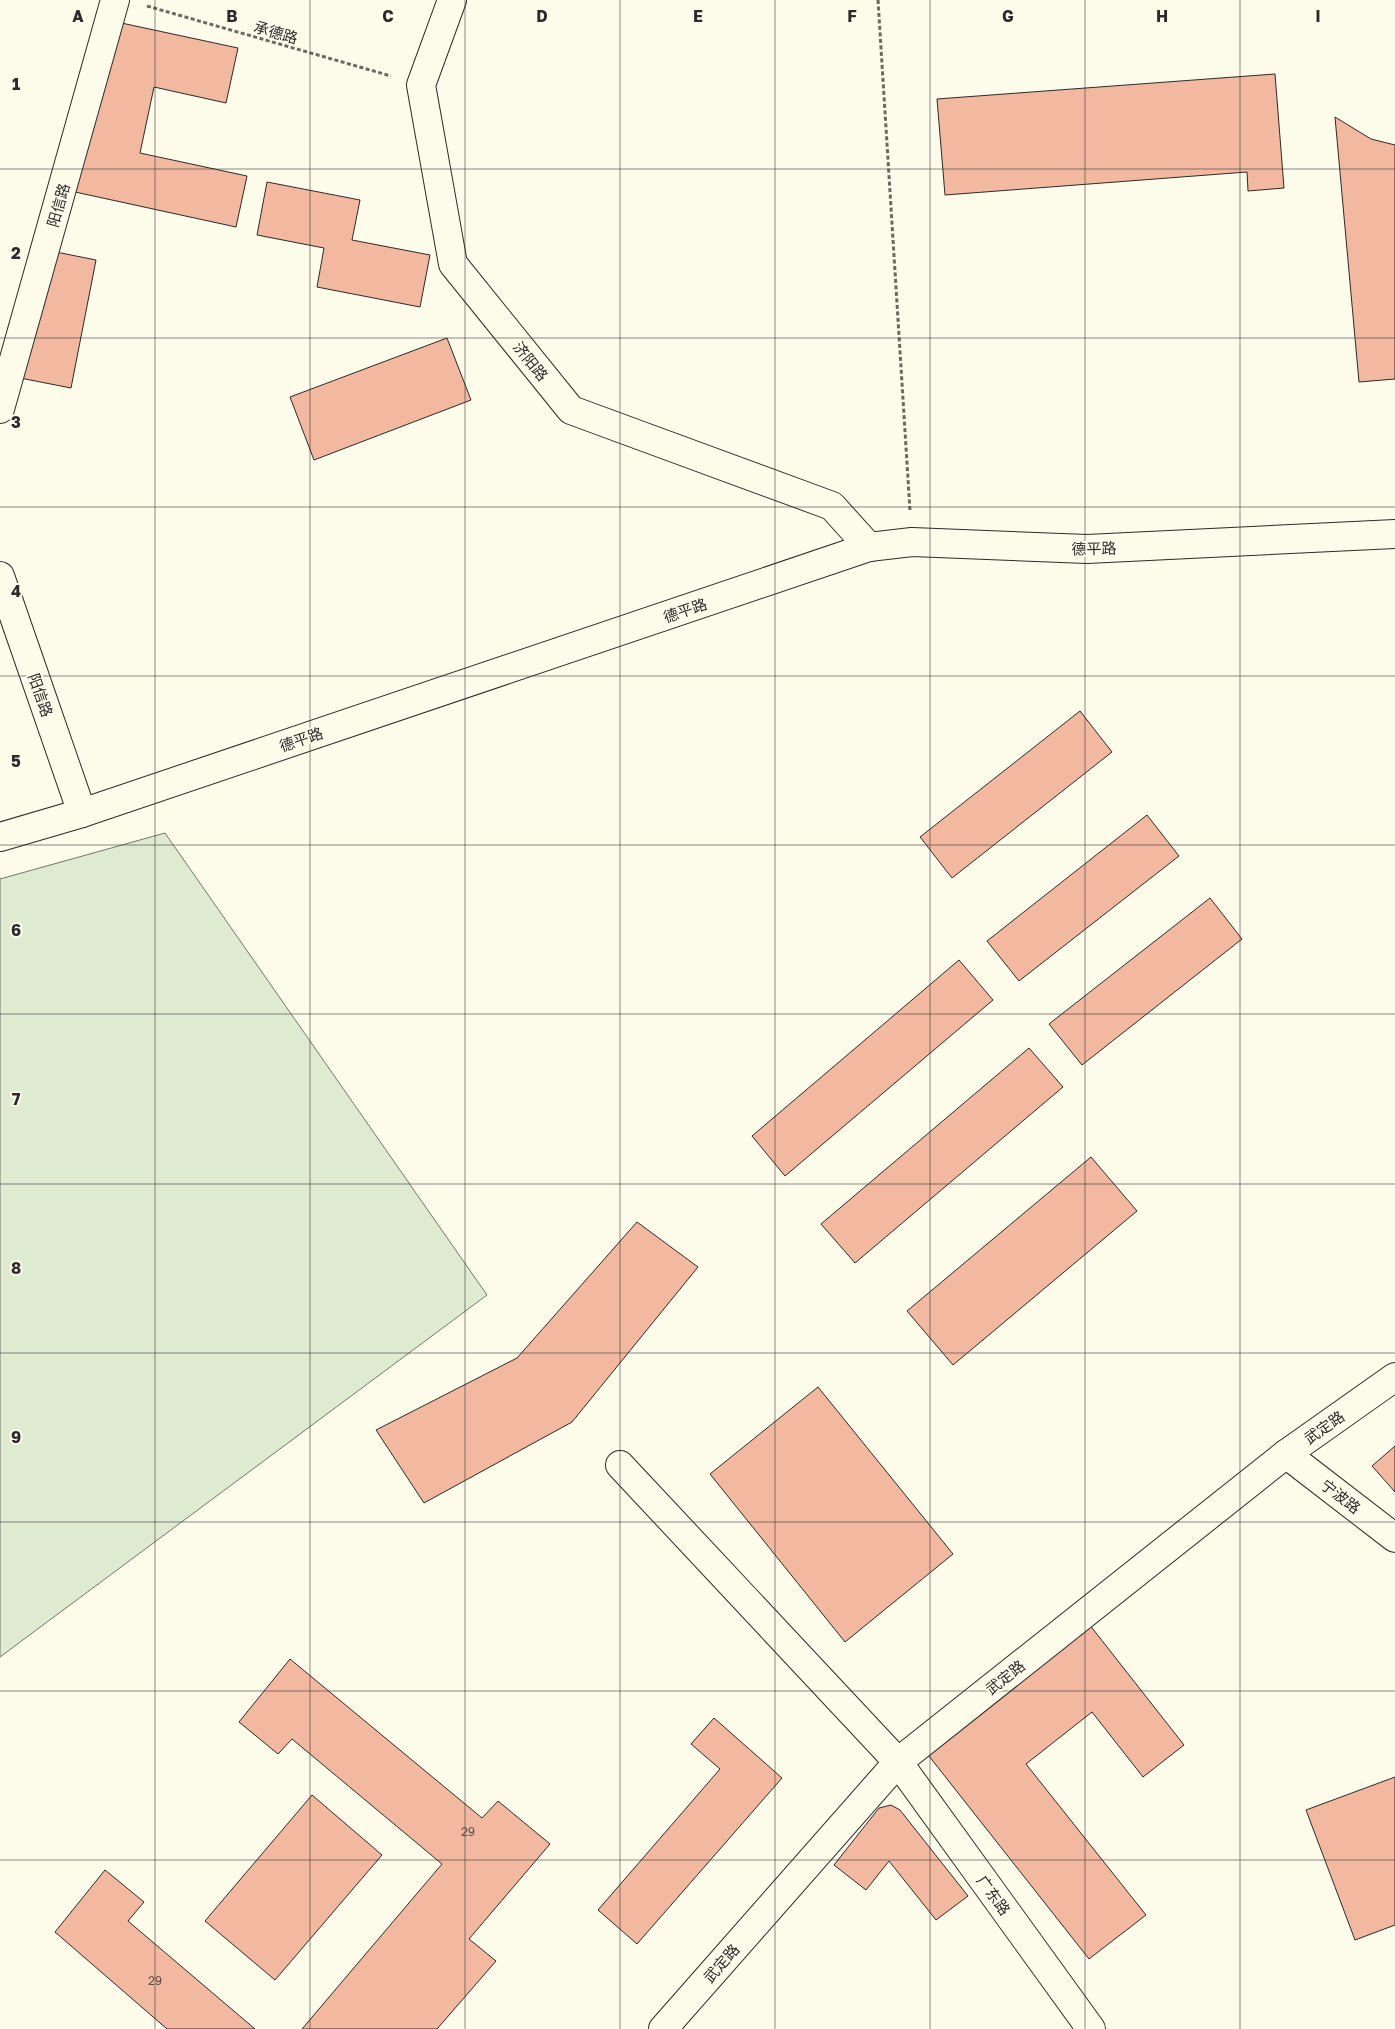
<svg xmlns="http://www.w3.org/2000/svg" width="1395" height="2029" viewBox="0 0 1395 2029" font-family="'Golos Text','Noto Sans SC',sans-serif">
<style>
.green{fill:#deebd1;stroke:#74746e}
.building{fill:#f2b8a0;stroke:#2b2b2b}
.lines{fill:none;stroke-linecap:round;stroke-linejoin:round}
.minor-casing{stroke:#2b2b2b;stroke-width:30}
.path{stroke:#6a6964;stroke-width:3;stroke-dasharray:4 2.5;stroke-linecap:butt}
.minor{stroke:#fdfbea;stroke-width:28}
.grid{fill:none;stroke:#2b2b2b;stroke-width:1;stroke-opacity:0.55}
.labels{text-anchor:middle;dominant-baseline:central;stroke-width:4;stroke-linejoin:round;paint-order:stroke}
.number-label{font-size:12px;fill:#5d4e48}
.street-label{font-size:15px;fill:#2b2b2b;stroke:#fdfbea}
.grid-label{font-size:16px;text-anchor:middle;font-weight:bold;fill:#2b2b2b;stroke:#fdfbea;stroke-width:4;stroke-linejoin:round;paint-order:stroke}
</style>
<rect width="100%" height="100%" fill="#fdfbea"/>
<!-- green -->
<path class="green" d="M 165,833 L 487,1295 L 0,1657 L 0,879 Z"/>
<!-- building -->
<g class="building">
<path d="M 112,21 L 238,48 L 226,103 L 154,87 L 140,153 L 247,176 L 236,227 L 75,192 Z"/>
<path d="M 1275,74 L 1284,188 L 1248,191 L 1247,172 L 945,195 L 937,99 Z"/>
<path d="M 1335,117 L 1371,139 L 1395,145 L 1395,379 L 1359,382 Z"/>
<path d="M 267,182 L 360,200 L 352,240 L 430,255 L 420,307 L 317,287 L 324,248 L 257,235 Z"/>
<path d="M 46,250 L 96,260 L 71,388 L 20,378 Z"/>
<path d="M 447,338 L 471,400 L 314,460 L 290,397 Z"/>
<path d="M 1080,711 L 1112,752 L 952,878 L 920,837 Z"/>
<path d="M 1147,815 L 1179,856 L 1019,981 L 987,941 Z"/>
<path d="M 1210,898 L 1242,939 L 1082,1065 L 1049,1024 Z"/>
<path d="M 959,960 L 993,1000 L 785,1176 L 752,1136 Z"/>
<path d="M 1029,1048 L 1063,1087 L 855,1263 L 821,1224 Z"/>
<path d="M 1091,1157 L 1137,1211 L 953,1365 L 907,1311 Z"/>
<path d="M 637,1222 L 698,1267 L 572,1422 L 424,1503 L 376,1430 L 517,1358 Z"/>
<path d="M 818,1387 L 953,1554 L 845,1642 L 710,1474 Z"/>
<path d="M 1395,1446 L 1395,1492 L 1372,1466 Z"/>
<path d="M 1089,1624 L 1184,1745 L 1143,1777 L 1092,1712 L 1026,1764 L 1146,1915 L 1089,1959 L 925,1751 Z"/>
<path d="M 290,1659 L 482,1818 L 498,1801 L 550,1844 L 469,1939 L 496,1961 L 437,2029 L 302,2029 L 442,1864 L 292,1739 L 278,1754 L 239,1722 Z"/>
<path d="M 714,1718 L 782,1778 L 637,1944 L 598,1910 L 720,1769 L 691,1744 Z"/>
<path d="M 1395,1777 L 1395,1925 L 1355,1940 L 1306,1810 Z"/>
<path d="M 312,1795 L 382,1855 L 275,1980 L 205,1921 Z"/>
<path d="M 891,1805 L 900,1810 L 968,1896 L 936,1920 L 889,1861 L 866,1890 L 834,1865 L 879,1808 Z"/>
<path d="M 105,1870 L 144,1902 L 128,1921 L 255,2029 L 167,2029 L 55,1932 Z"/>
</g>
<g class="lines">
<defs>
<g id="minor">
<path d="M 452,0 L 421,85 L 453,264 L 571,410 L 832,506 L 869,547"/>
<path d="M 0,409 L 115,0"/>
<path d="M 0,576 L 82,813"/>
<path d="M 0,837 L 82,813 L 869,547 L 912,542 L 1087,549 L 1395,534"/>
<path d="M 1286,1454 L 1395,1538"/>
<path d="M 620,1465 L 898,1762 L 1091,2029"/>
<path d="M 663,2029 L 898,1762 L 1286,1454 L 1395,1377"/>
</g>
</defs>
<!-- minor casing -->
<use href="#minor" class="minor-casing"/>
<!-- path -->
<g class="path">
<path d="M 878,0 L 910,511"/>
<path d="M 147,6 L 391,76"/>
</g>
<!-- minor -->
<use href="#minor" class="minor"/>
</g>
<!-- grid -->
<path class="grid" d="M 155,0 L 155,2029M 310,0 L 310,2029M 465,0 L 465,2029M 620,0 L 620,2029M 775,0 L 775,2029M 930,0 L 930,2029M 1085,0 L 1085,2029M 1240,0 L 1240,2029M 0,169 L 1395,169M 0,338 L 1395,338M 0,507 L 1395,507M 0,676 L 1395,676M 0,845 L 1395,845M 0,1014 L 1395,1014M 0,1184 L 1395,1184M 0,1353 L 1395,1353M 0,1522 L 1395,1522M 0,1691 L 1395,1691M 0,1860 L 1395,1860"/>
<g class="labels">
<!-- number labels -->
<g class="number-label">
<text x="468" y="1831">29</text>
<text x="155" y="1980">29</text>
</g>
<!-- street labels -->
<g class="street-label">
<text transform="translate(276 32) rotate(16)">承德路</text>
<text transform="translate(58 205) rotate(-74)">阳信路</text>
<text transform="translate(531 361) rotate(51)">济阳路</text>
<text transform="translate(1094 548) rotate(-1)">德平路</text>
<text transform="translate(685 610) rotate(-19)">德平路</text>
<text transform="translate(41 695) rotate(71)">阳信路</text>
<text transform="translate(301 739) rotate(-19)">德平路</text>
<text transform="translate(1324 1427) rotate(-35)">武定路</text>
<text transform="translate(1341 1496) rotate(38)">宁波路</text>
<text transform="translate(1005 1677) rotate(-38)">武定路</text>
<text transform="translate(994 1895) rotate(54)">广东路</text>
<text transform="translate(721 1963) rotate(-49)">武定路</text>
</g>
</g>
<g class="grid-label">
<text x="78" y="22">A</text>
<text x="232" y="22">B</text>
<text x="388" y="22">C</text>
<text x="542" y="22">D</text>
<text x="698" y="22">E</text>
<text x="852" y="22">F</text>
<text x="1008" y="22">G</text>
<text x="1162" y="22">H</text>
<text x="1318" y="22">I</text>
<text x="16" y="90">1</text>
<text x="16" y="259">2</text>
<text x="16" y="428">3</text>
<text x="16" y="597">4</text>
<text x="16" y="767">5</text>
<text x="16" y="936">6</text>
<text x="16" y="1105">7</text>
<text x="16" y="1274">8</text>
<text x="16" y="1443">9</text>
</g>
</svg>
